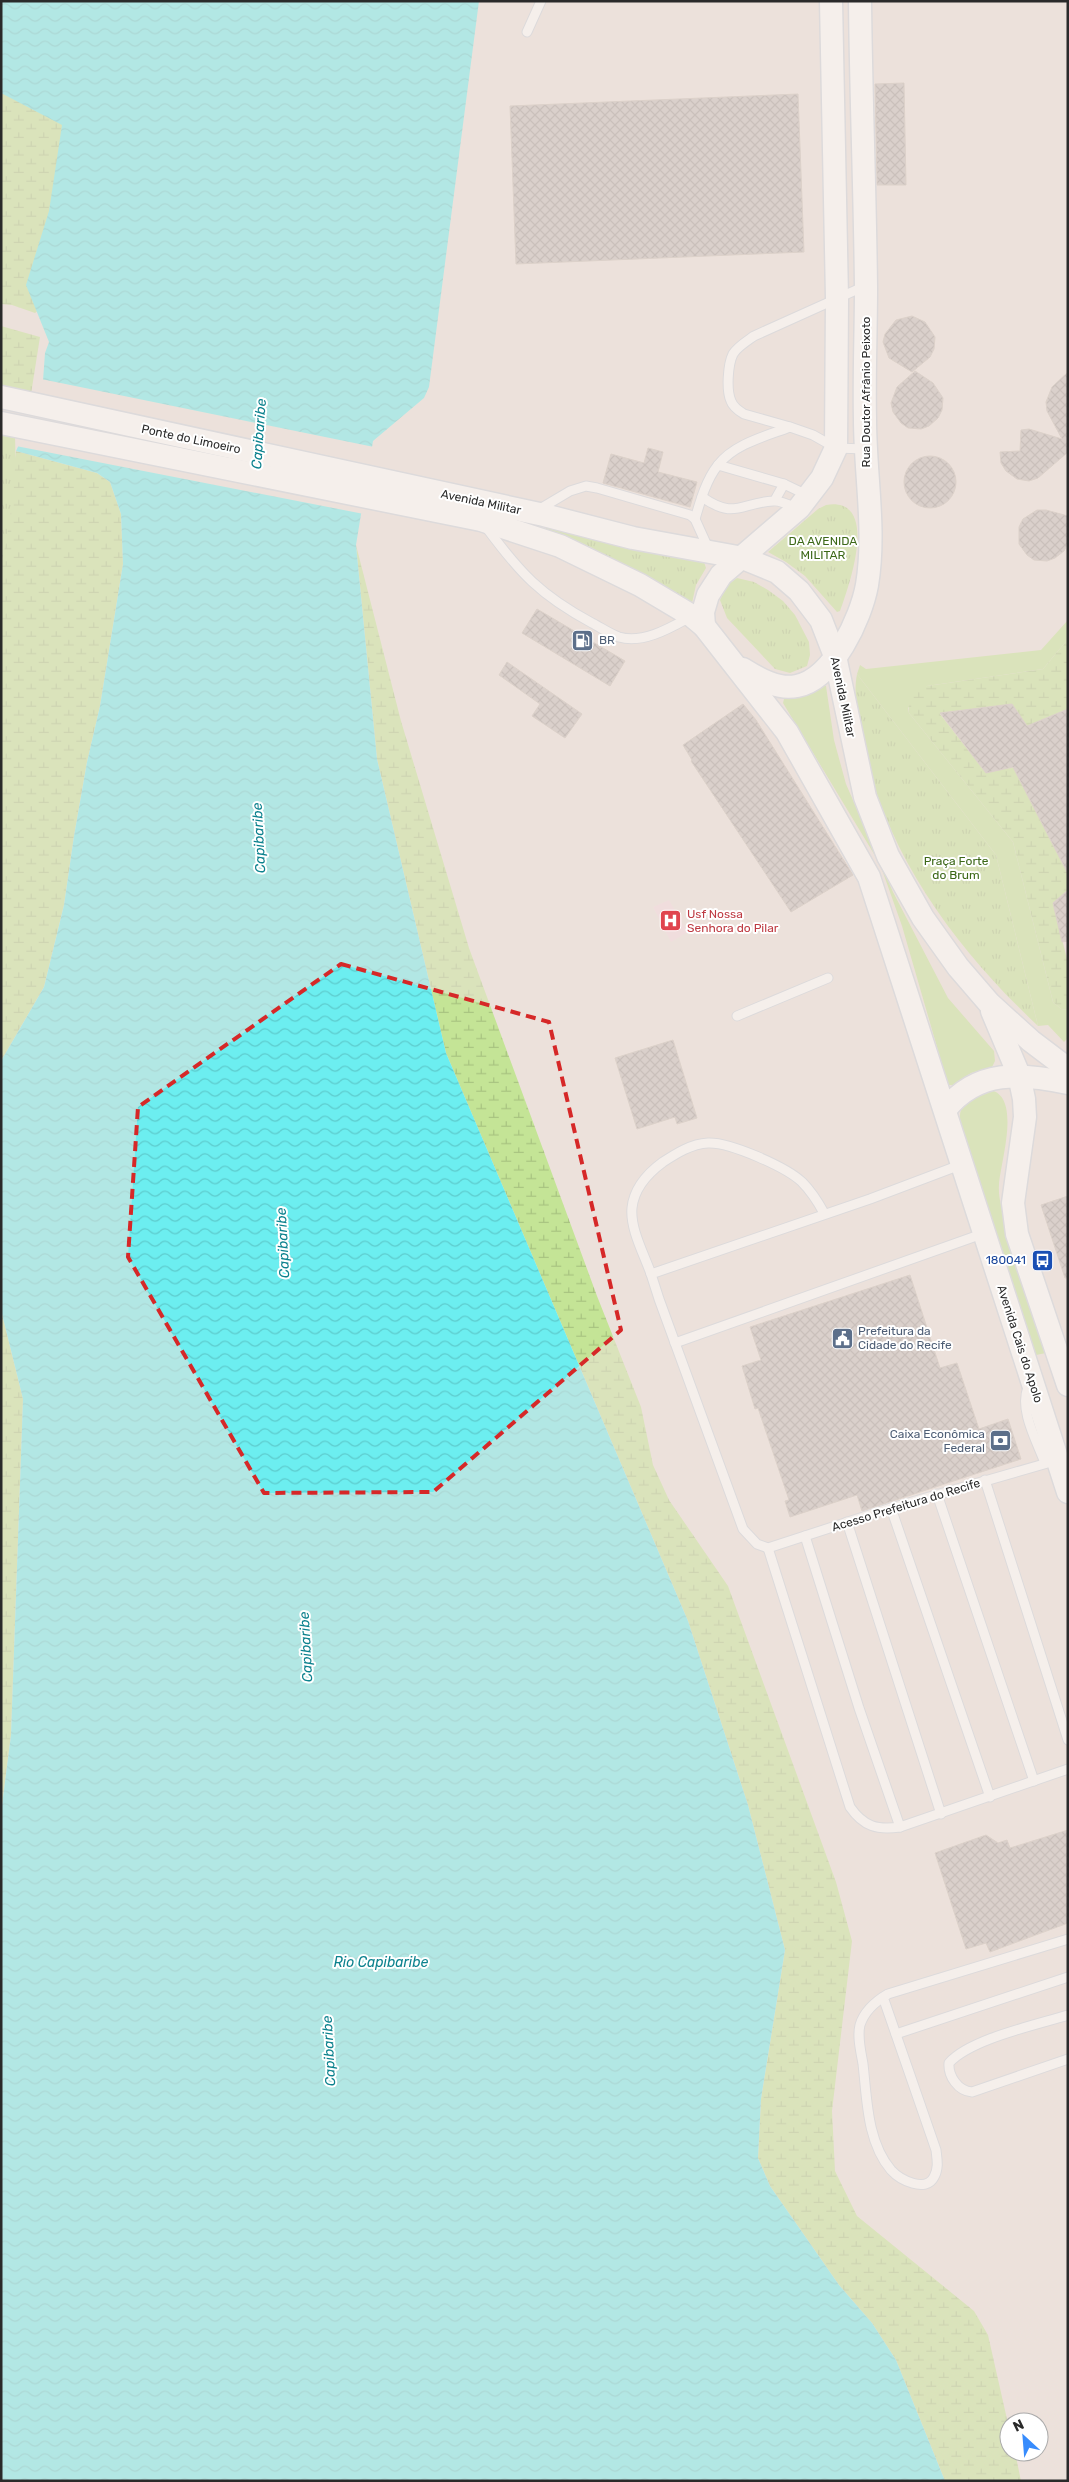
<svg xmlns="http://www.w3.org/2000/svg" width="1069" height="2482" viewBox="0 0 1069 2482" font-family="Rubik,sans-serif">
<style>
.medical{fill:#f3d8e0}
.grass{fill:#c4e496}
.wetland{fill:url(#wetland-marsh)}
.park{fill:url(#park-tufts)}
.water{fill:url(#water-waves)}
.pier{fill:#ece1db}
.building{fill:url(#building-cross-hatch);stroke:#c7bcb5}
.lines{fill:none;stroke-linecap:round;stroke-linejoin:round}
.lane-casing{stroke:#c9d1dc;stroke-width:11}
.secondary-casing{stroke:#c9d1dc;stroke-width:25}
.lane{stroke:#fff;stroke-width:9}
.secondary{stroke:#fff;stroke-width:22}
.marked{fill:none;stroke:#d62828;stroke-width:4;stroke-dasharray:10 6;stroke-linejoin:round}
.labels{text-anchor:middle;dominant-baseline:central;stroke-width:4;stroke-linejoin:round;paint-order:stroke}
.street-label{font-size:12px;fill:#2a2a2a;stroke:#fff}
.park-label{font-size:12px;fill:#3c6818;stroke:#fff}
.service-label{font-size:12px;fill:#4e5e75;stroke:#fff;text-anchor:start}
.health-label{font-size:12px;fill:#be3a42;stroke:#fff;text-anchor:start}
.transit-label{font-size:12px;fill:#164399;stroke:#fff;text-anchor:end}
.water-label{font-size:14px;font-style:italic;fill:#0c828e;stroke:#fff}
</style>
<defs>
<pattern id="wetland-marsh" width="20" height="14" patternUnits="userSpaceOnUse" patternTransform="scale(1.25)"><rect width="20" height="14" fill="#c4e496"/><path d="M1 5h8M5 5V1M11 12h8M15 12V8" fill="none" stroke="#a9c481"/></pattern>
<pattern id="park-tufts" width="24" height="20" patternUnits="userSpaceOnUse" patternTransform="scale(1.25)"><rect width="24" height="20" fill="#c4e496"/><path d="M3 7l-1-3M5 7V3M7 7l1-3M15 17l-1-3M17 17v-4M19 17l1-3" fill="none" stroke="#a9c481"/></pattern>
<pattern id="water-waves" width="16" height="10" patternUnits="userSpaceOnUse" patternTransform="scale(1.25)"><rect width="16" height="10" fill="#6ceef0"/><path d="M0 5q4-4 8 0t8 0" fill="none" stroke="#5eccce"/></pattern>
<pattern id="building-cross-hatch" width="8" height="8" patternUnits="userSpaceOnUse" patternTransform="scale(1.25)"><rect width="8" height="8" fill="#c4bbb8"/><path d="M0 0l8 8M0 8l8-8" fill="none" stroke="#9f9896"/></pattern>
</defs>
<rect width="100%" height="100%" fill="#ece1db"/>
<!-- medical -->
<path class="medical" d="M 669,900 L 676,912 L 678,911 L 683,920 L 681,921 L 688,932 L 671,942 L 653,907 Z"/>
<!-- grass -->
<g class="grass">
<path d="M 1068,620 L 1068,639 L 1043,669 L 927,686 L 908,708 L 909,713 L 1013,842 L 1053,1002 L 1061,1009 L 1068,1010 L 1068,1038 L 1064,1042 L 1048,1025 L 1038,1026 L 996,855 L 857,674 L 860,665 L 866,669 L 1041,650 Z"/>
<path d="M 823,685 L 826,686 L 834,740 L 846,784 L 893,892 L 948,998 L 994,1051 L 995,1061 L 992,1067 L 971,1073 L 953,1085 L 948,1085 L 902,926 L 880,864 L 783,703 L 784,699 C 799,698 810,695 823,685 Z"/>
<path d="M 991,1090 C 1022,1098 1000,1163 999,1185 C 998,1199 1003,1212 1007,1226 C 1017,1269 1032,1311 1046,1353 L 1036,1355 L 960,1123 C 958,1101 972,1096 991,1090 Z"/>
</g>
<!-- wetland -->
<g class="wetland">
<path d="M 1,70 L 68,119 L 41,308 L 35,313 L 12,305 L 1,304 Z"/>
<path d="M 1,326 L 40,337 L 31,394 L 1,386 Z"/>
<path d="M 16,451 L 97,473 L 110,482 L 121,514 L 123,564 L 100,706 L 87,762 L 74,836 L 64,905 L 44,987 L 1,1061 L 1,556 Z"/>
<path d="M 356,545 L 401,721 L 469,948 L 597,1296 L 641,1407 L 653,1465 L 669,1500 L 728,1586 L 836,1882 L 852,1941 L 832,2111 L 835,2171 L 857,2216 L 974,2311 L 988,2335 L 1009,2428 L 1009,2452 L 1015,2452 L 1021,2481 L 945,2481 L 896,2360 L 872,2323 L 839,2285 L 770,2186 L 758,2158 L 761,2099 L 785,1950 L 748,1805 L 688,1621 L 446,1053 L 377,759 Z"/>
<path d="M 1068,639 L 1068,709 L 1027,726 L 1012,704 L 940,714 L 986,773 L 1013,767 L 1068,874 L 1068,890 L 1053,903 L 1068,963 L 1068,1010 L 1061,1009 L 1053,1002 L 1013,842 L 909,713 C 907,699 914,691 927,686 L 1043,669 Z"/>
<path d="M 1,1310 L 23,1399 L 11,1735 L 1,1813 Z"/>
</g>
<!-- park -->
<g class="park">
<path d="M 1,432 L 15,437 C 17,480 10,525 1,566 Z"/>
<path d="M 826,505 C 881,496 849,586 840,611 L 837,612 L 805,576 L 786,562 L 768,552 L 818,509 Z"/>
<path d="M 545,525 L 704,562 L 706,568 L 696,585 L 692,603 L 590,547 L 546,529 Z"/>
<path d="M 737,578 L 754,582 L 768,590 L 783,601 L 795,615 L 809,642 L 810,655 L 807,666 L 790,673 L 775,669 L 727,618 L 720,600 L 727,585 Z"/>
<path d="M 857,674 L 996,855 L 1038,1026 C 955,948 881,849 862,735 C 858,715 853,694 857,674 Z"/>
</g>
<!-- water -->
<path class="water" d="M 1,1 L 479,1 L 429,387 L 424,398 L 373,441 L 356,545 L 377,759 L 446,1053 L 688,1621 L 748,1805 L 785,1950 L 761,2099 L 758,2158 L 770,2186 L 839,2285 L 872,2323 L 896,2360 L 945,2481 L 1,2481 L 1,1813 L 11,1735 L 23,1399 L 1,1310 L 1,1061 L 44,987 L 64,905 L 74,836 L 87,762 L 100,706 L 123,564 L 121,514 L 110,482 L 97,473 L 16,451 L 42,394 L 45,353 L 49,342 L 26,285 L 49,211 L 62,125 L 1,93 Z"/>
<!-- pier -->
<path class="pier" d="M 41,379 L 374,447 L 364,514 L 16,446 L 39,394 Z"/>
<!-- building -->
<g class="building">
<path d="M 904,83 L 906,185 L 877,185 L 875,84 Z"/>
<path d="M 798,94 L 804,252 L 516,264 L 510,106 Z"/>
<path d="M 912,316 L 925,322 L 935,337 L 934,349 L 930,357 L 912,372 L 889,358 L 883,342 L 885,334 L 896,320 Z"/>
<path d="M 915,371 L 933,383 L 943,398 L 942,410 L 938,418 L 929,426 L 921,429 L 908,428 L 901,423 L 893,412 L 891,403 L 897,387 Z"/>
<path d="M 1068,372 L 1068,452 L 1038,478 L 1029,481 L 1017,479 L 1006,471 L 1001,463 L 1000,452 L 1020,451 L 1021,430 L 1029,429 L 1062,439 L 1047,411 L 1046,402 L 1052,387 Z"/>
<path d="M 648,448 L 663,452 L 658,472 L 697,482 L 690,507 L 603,483 L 611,454 L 644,463 Z"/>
<circle cx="930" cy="482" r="26"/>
<path d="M 1037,510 L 1046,510 L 1068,516 L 1068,543 L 1064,551 L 1055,558 L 1047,561 L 1034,560 L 1027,555 L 1019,544 L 1019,527 L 1023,519 Z"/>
<path d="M 537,609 L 625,661 L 610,686 L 522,633 Z"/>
<path d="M 507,662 L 582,714 L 565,738 L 532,716 L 540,704 L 499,675 Z"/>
<path d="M 743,704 L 756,720 L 853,875 L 791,912 L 691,761 L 692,760 L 683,745 Z"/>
<path d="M 1012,704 L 1027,726 L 1068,709 L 1068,874 L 1013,767 L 986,773 L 940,713 Z"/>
<path d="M 1068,890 L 1068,941 L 1062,942 L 1053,903 Z"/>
<path d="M 673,1040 L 697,1118 L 677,1124 L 675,1117 L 637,1129 L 615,1058 Z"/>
<path d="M 1068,1196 L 1068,1278 L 1065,1278 L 1041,1205 Z"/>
<path d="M 910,1275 L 940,1368 L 957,1363 L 979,1429 L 1008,1419 L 1021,1459 L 862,1511 L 857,1495 L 790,1517 L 785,1501 L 789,1500 L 758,1408 L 755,1409 L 742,1366 L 761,1360 L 750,1327 Z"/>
<path d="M 1068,1830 L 1068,1923 L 990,1952 L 986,1943 L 966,1949 L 935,1853 L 986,1835 L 998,1843 L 1007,1840 L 1010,1848 Z"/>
</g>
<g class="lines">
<defs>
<g id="lane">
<path d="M 527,32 L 541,1"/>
<path d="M 865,449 L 836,448 L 813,435 L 790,427 L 744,414 C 739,411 733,407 731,401 C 726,390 728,364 733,354 C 737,347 747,341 754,336 L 865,286"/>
<path d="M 718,465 L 784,484 L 807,495"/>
<path d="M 702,497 C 735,520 740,503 773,501 C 780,500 790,505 796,508"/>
<path d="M 775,500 L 784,484"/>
<path d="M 538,510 L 570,491 L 586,486 L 597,488 L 690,515 L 695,519 L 709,550"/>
<path d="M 695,519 C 700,502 706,480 718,465 C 734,444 766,436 790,427"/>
<path d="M 486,527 C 520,573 540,595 592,623 C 600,627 610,634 619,637 C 643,644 670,628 690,617"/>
<path d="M 737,1016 L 828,978"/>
<path d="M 960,1165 L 870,1199 L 651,1274 L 659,1299 L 743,1529 L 757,1544 L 768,1548 L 891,1508 L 1058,1460"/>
<path d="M 651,1274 C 644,1254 630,1229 632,1208 C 634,1188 648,1173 663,1162 C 677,1153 691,1144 708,1143 C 730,1142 786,1167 802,1182 C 811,1191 818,1202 824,1213"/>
<path d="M 675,1343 L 982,1234"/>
<path d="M 1028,1387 C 1019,1411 1037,1441 1045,1463"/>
<path d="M 985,1480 L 1068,1740"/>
<path d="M 937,1494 L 1034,1781"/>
<path d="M 891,1508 L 990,1797"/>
<path d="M 847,1522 L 941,1814"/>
<path d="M 805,1536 L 859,1708 L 900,1827"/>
<path d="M 768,1548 L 850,1807 C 864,1827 877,1830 900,1827 L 1068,1769"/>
<path d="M 883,1997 L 936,2150 C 937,2159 939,2168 934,2177 C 926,2193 900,2180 891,2170 C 867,2142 867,2099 863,2064 C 861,2052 857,2037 860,2025 C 864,2012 876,2001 888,1994 L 1068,1939"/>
<path d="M 1068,2015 C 1036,2025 970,2039 949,2063 C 948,2076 958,2091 972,2092 L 1068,2059"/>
<path d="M 896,2034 L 1068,1977"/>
</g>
<g id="secondary">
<path d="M 1,397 L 544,515 L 633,538 L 743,558 L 777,572 L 799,591 L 821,620 L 835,656 L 865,797 L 888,856 L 923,918 L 958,967 L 989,1003 L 1031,1041 L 1068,1069"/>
<path d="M 1,423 L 481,520 L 560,546 L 640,585 L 692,616 L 704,626 L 787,732 L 869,877 L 1068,1492"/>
<path d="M 704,626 L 703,612 L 708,595 L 721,575 L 799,508 L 822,478 L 836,448 L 837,298 L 831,1"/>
<path d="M 743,669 C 759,679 778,690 797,686 C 833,679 861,618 867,585 C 876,531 865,474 865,419 C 864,375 866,331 866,288 C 865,192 861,97 860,1"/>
<path d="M 992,1011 L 1019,1075 L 1024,1099 L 1025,1117 L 1013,1203 L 1017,1234 L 1068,1385"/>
<path d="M 945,1110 C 977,1069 1021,1073 1068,1083"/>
</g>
</defs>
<!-- lane casing -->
<use href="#lane" class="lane-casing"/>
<!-- secondary casing -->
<use href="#secondary" class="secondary-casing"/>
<!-- lane -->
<use href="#lane" class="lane"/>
<!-- secondary -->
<use href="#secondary" class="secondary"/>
</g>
<!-- marked area -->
<path d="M0 0H1069V2482H0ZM 341,964 L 549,1022 L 621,1330 L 433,1492 L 264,1493 L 128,1257 L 138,1107 Z" fill="#ece1db" fill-opacity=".55" fill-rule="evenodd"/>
<path class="marked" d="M 341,964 L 549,1022 L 621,1330 L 433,1492 L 264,1493 L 128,1257 L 138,1107 Z"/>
<!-- icons -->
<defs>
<symbol id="fuel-square" viewBox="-11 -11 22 22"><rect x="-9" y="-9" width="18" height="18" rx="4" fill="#5c6f8a" stroke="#fff"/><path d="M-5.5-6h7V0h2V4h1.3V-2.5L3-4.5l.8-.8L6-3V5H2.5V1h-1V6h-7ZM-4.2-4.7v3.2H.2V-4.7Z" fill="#fff"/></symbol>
<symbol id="hospital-square" viewBox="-11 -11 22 22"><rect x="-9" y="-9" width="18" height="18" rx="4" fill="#e0444e" stroke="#fff"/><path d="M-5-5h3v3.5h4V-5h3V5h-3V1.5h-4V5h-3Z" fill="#fff"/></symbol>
<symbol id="bus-square" viewBox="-11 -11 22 22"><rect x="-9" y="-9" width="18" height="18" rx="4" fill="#1a4fb4" stroke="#fff"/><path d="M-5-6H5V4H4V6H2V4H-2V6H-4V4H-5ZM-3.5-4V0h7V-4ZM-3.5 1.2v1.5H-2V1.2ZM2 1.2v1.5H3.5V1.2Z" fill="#fff"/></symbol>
<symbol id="civic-square" viewBox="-11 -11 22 22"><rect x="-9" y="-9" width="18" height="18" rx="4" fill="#5c6f8a" stroke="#fff"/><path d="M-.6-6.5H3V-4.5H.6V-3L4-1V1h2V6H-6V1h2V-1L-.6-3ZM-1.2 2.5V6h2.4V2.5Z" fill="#fff"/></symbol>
<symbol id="bank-square" viewBox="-11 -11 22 22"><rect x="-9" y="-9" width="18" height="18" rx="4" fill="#5c6f8a" stroke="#fff"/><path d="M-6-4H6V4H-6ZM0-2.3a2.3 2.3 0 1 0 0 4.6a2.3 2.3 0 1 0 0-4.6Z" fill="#fff"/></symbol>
</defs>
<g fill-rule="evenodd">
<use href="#fuel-square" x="570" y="628" width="25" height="25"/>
<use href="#hospital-square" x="658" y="908" width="25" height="25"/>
<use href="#bus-square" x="1030" y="1248" width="25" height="25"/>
<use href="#civic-square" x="830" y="1326" width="25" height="25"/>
<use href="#bank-square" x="988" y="1428" width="25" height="25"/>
</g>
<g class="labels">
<!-- street labels -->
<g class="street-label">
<text transform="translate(866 392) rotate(-90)">Rua Doutor Afrânio Peixoto</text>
<text transform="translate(191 439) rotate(12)">Ponte do Limoeiro</text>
<text transform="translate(481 502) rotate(12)">Avenida Militar</text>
<text transform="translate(843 697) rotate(78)">Avenida Militar</text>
<text transform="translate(1020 1344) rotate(72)">Avenida Cais do Apolo</text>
<text transform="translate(906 1505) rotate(-17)">Acesso Prefeitura do Recife</text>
</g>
<!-- park labels -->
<g class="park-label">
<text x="823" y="541">DA AVENIDA<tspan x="823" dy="14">MILITAR</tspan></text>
<text x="956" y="861">Praça Forte<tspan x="956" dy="14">do Brum</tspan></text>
</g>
<!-- service labels -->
<g class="service-label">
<text x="599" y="640">BR</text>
<text x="858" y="1331">Prefeitura da<tspan x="858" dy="14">Cidade do Recife</tspan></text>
<text x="985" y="1434" text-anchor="end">Caixa Econômica<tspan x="985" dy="14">Federal</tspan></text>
</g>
<!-- health labels -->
<g class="health-label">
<text x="687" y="914">Usf Nossa<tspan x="687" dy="14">Senhora do Pilar</tspan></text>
</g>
<!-- transit labels -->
<g class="transit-label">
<text x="1026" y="1260">180041</text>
</g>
<!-- water labels -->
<g class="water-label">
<text transform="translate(259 434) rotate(-86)">Capibaribe</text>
<text transform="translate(259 838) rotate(-93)">Capibaribe</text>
<text transform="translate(283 1243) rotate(-93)">Capibaribe</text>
<text transform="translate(306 1647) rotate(-93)">Capibaribe</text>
<text x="381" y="1962">Rio Capibaribe</text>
<text transform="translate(329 2051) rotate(-93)">Capibaribe</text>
</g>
</g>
<!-- border -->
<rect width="1069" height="2482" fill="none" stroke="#2a2a2a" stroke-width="5"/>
<!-- north arrow -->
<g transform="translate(1024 2437) rotate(334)"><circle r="24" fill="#ffffff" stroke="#aaaaaa"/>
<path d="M0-4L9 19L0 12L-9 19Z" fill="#378cfd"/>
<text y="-8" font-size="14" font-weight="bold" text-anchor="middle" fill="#2a2a2a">N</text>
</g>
</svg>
